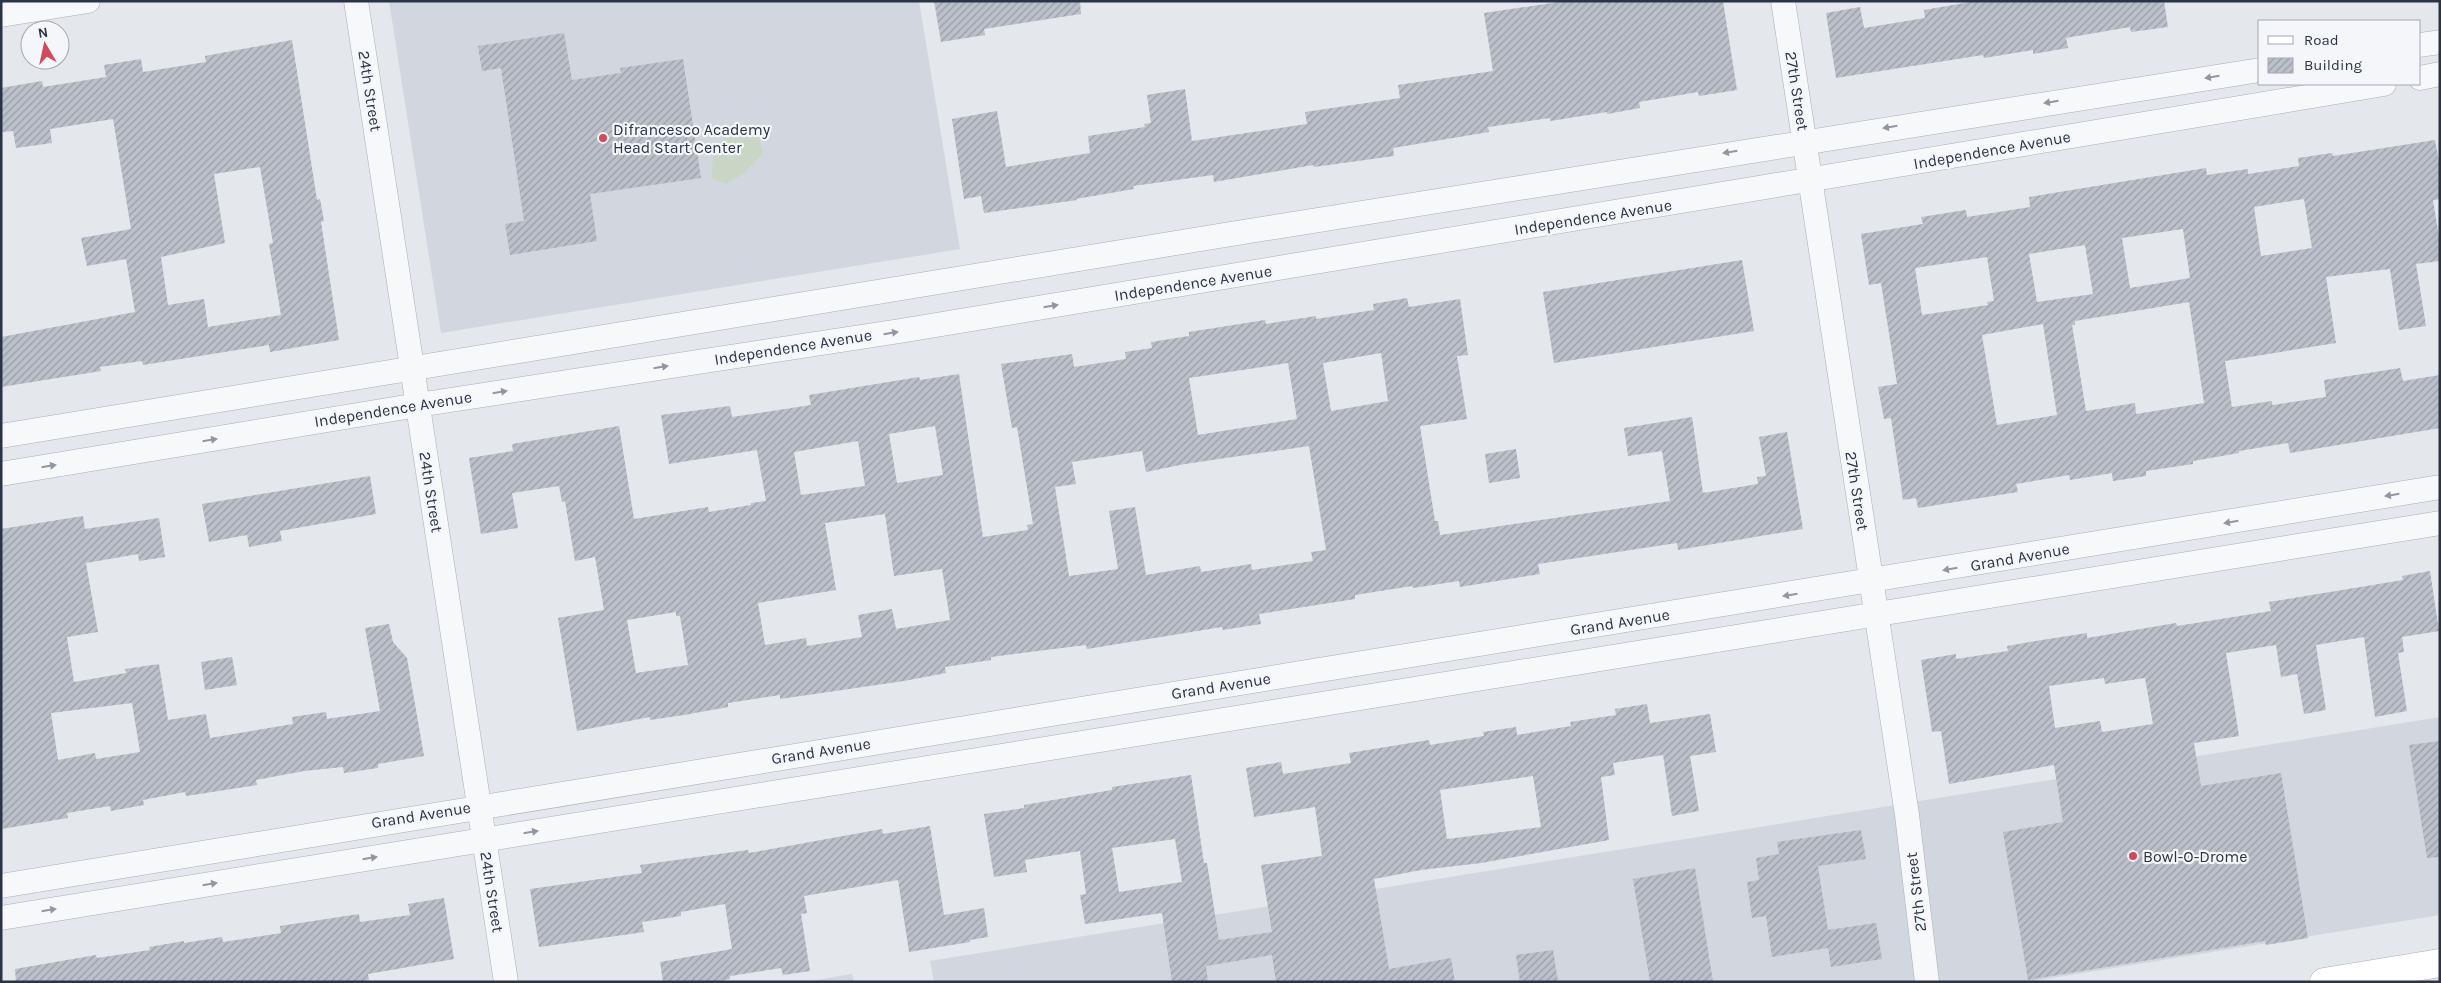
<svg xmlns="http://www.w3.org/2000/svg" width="2441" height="983" viewBox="0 0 2441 983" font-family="Karla,sans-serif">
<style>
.built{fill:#d2d6de}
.green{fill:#c9d6c5}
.building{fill:url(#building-hatch);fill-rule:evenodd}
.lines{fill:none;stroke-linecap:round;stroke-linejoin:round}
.minor-casing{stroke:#a9aeb7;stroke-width:25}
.secondary-casing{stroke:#a9aeb7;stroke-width:29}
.minor{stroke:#f7f8fa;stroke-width:24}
.secondary{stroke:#fff;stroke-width:28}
.oneway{fill:#9196a0}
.poi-dot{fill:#d1495b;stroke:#f4f6f9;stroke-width:2}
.labels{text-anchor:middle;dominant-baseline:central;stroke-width:4.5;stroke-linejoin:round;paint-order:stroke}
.street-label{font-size:16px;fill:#2b3445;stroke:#f4f6f9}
.poi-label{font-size:16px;fill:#2b3445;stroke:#f4f6f9;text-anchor:start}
</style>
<defs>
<pattern id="building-hatch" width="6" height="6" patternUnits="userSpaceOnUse" patternTransform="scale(1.25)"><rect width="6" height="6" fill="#bbc0ca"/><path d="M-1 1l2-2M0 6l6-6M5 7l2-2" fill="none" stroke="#989da6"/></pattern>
</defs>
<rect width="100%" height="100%" fill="#e4e7ec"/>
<!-- built -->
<g class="built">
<path d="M 389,1 L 919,1 L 960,249 L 441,333 Z"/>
<path d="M 2440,717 L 2440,915 L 2027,982 L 934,982 L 930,961 Z"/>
<path d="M 852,974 L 854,982 L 805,982 Z"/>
</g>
<!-- green -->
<path class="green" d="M 728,132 L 757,132 L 763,153 L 744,173 L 726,184 L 712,179 L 713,152 Z"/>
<!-- building -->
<g class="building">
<path d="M 934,1 L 1080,1 L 1081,14 L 984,29 L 985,35 L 941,42 Z"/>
<path d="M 1566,1 L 1723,1 L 1737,90 L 1699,96 L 1698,92 L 1639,102 L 1640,108 L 1607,114 L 1607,112 L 1550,121 L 1550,118 L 1488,127 L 1489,132 L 1393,148 L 1394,156 L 1314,167 L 1313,165 L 1214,182 L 1213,175 L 1133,186 L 1134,189 L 1076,199 L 1077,200 L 984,213 L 981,196 L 964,199 L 952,119 L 997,111 L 1006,167 L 1090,153 L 1088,136 L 1145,127 L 1144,124 L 1151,123 L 1147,95 L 1185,89 L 1192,141 L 1307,124 L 1305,112 L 1400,98 L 1398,85 L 1493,71 L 1484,13 Z"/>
<path d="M 1976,1 L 2164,1 L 2168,27 L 2131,32 L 2130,27 L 2066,38 L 2068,48 L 2033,54 L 2033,50 L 1984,58 L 1983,55 L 1836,78 L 1826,13 L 1860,7 L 1864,28 L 1925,18 L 1924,10 Z"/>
<path d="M 564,33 L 572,80 L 621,73 L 620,68 L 683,59 L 701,178 L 590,194 L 597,241 L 510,255 L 505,224 L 524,221 L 501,68 L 482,71 L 478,46 Z"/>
<path d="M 292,40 L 317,200 L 320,199 L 324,221 L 321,222 L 339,340 L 270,352 L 269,345 L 143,365 L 142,361 L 100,367 L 101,371 L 1,387 L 1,337 L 135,312 L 126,259 L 87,266 L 81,238 L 131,229 L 113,119 L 50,129 L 52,143 L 16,148 L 13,131 L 1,132 L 1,88 L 42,81 L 43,87 L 106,77 L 104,65 L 141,59 L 143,72 L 206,62 L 205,56 ZM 260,167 L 273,243 L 269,244 L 281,315 L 208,327 L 204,299 L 168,305 L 161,257 L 225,243 L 214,174 Z"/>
<path d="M 2435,140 L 2440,167 L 2440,199 L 2433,200 L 2440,243 L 2440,261 L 2416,264 L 2426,326 L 2399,330 L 2390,269 L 2326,277 L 2336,343 L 2225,361 L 2232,407 L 2272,401 L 2272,405 L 2326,397 L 2324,380 L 2400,368 L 2403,381 L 2440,375 L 2440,428 L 2290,453 L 2288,443 L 2239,451 L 2239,453 L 2193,461 L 2193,464 L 2146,471 L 2146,476 L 2113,481 L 2112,473 L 2070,480 L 2069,475 L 2016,484 L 2018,492 L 1918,508 L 1916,498 L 1903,500 L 1891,418 L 1884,419 L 1878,387 L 1897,384 L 1881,283 L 1869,285 L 1861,234 L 1923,224 L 1921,217 L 1966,210 L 1967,217 L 2030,207 L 2029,197 L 2206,168 L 2207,175 L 2248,169 L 2248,174 L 2299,166 L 2298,158 L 2332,153 L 2333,156 ZM 2304,199 L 2312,248 L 2261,256 L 2254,207 ZM 2183,229 L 2190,278 L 2130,288 L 2122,238 ZM 2085,245 L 2093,294 L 2037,302 L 2029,254 ZM 1987,257 L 1994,301 L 1987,302 L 1988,305 L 1922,315 L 1915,268 ZM 2189,302 L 2204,403 L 2136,414 L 2135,403 L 2086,411 L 2072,325 L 2075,325 L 2075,321 ZM 2043,324 L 2057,415 L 1997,425 L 1982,335 Z"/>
<path d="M 1742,260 L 1754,331 L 1554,363 L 1543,292 Z"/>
<path d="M 1407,298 L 1409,307 L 1460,299 L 1468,355 L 1457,356 L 1467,419 L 1420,426 L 1435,521 L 1438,521 L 1440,535 L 1670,501 L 1662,451 L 1628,456 L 1624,428 L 1692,417 L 1703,493 L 1758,484 L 1757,477 L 1766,476 L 1759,437 L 1787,432 L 1803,529 L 1678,550 L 1677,543 L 1538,564 L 1540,574 L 1460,587 L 1459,581 L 1413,588 L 1412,586 L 1355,595 L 1355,599 L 1259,614 L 1261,624 L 1223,630 L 1222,627 L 1087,649 L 1086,645 L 991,657 L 991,660 L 945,667 L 946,673 L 904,681 L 780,699 L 780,695 L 728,703 L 728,707 L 684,715 L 650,720 L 650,717 L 577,731 L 558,618 L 604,610 L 595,557 L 575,561 L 565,501 L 562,502 L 559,486 L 512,493 L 518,528 L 481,534 L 469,458 L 513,451 L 512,444 L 619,426 L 634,519 L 708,507 L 709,512 L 751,505 L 751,503 L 766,501 L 757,450 L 669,464 L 661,415 L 730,406 L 732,417 L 811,405 L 809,395 L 919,377 L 920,380 L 959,374 L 983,537 L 1028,530 L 1027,525 L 1033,524 L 1017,427 L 1012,428 L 1001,364 L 1072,354 L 1074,367 L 1126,359 L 1125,352 L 1152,348 L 1151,342 L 1189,336 L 1189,332 L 1265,320 L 1266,324 L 1316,316 L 1316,319 L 1374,310 L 1373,304 ZM 1381,353 L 1388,401 L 1331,411 L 1323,363 ZM 1288,363 L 1297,419 L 1198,435 L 1189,378 ZM 935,426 L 943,475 L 897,483 L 889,434 ZM 858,441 L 865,486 L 801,495 L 794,452 ZM 1309,446 L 1326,550 L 1311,552 L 1313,561 L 1252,570 L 1251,564 L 1201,572 L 1200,566 L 1146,575 L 1135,507 L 1109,511 L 1118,569 L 1069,576 L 1055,487 L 1076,484 L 1072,462 L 1142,451 L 1146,472 L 1185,464 ZM 885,514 L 894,576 L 942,569 L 950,620 L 896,629 L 892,609 L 858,615 L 862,637 L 807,646 L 806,638 L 765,645 L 758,603 L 836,590 L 825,523 ZM 676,612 L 676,616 L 680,616 L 688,665 L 636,673 L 627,620 Z"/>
<path d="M 1516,449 L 1520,478 L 1489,483 L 1485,454 Z"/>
<path d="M 370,476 L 376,514 L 280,531 L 282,541 L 249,547 L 247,535 L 209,542 L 202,504 Z"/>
<path d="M 83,516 L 85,529 L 159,518 L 165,557 L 139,561 L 138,554 L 86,563 L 98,632 L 67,637 L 74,682 L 126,673 L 125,669 L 159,664 L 168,720 L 206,714 L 210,738 L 293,724 L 292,717 L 326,712 L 327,719 L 380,711 L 365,628 L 389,624 L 393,642 L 407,658 L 424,756 L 378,764 L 378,768 L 344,773 L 343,767 L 304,771 L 256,780 L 257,785 L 186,796 L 185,792 L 143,800 L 144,805 L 111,811 L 110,806 L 67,813 L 68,818 L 1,829 L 1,529 ZM 132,703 L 140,752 L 96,759 L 95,753 L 58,760 L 51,713 Z"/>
<path d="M 2430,571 L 2439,631 L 2402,637 L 2404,652 L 2398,653 L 2407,711 L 2375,717 L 2364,637 L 2316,645 L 2326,710 L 2304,714 L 2297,674 L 2281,677 L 2276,645 L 2226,653 L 2239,736 L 2194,743 L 2201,786 L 2281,773 L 2308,938 L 2266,945 L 2265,941 L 2028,980 L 2003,832 L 2063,822 L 2054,765 L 1949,784 L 1941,731 L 1932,732 L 1921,660 L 1956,654 L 1956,659 L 2008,651 L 2007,646 L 2042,640 L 2087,633 L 2087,638 L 2176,623 L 2177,626 L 2271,611 L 2269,602 L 2403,580 L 2402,576 ZM 2104,678 L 2105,684 L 2145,678 L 2153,724 L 2102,732 L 2100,721 L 2055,728 L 2049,686 Z"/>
<path d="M 232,657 L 237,685 L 205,690 L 201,662 Z"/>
<path d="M 1647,704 L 1650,723 L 1710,714 L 1716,752 L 1690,756 L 1699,811 L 1672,816 L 1663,755 L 1613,763 L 1615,775 L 1601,777 L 1609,840 L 1481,863 L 1421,870 L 1374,879 L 1389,969 L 1451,958 L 1455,982 L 1276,982 L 1272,955 L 1206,966 L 1208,982 L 1172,982 L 1162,913 L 1085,924 L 1080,895 L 1086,894 L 1080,851 L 1025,860 L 1027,872 L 994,877 L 984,814 L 1024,808 L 1024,805 L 1112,790 L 1112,787 L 1191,775 L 1204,863 L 1207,863 L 1219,940 L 1272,932 L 1261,865 L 1322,856 L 1315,807 L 1254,817 L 1246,768 L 1281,762 L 1283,774 L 1351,763 L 1349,753 L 1429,740 L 1430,745 L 1484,736 L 1483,732 L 1516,727 L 1517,735 L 1571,726 L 1570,722 L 1616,715 L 1615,709 ZM 1533,776 L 1541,827 L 1447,839 L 1440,790 ZM 1175,839 L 1182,882 L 1119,892 L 1112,848 Z"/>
<path d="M 2440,741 L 2440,857 L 2427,858 L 2409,745 Z"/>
<path d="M 930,826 L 944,915 L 984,908 L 988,937 L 970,940 L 970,942 L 909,952 L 898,880 L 804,896 L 807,913 L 801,914 L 810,971 L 783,975 L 781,968 L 730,976 L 730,979 L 715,982 L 663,982 L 660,962 L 732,949 L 725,904 L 681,912 L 681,916 L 642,922 L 644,932 L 539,947 L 530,889 L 642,873 L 640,865 L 748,850 L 749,853 L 882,829 L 883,834 Z"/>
<path d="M 1861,830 L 1866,859 L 1818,866 L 1828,930 L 1876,923 L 1882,959 L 1831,967 L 1828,948 L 1772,957 L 1766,916 L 1752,918 L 1747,882 L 1759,880 L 1756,858 L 1779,854 L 1777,842 Z"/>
<path d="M 1695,868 L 1713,982 L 1650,982 L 1633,879 Z"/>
<path d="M 444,898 L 454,959 L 368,974 L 369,980 L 358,982 L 16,982 L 15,969 L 96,955 L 97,958 L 150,950 L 149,947 L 184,941 L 184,943 L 222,937 L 223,942 L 281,933 L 280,926 L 359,914 L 360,922 L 410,915 L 408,904 Z"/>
<path d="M 1553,950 L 1558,982 L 1520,982 L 1516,955 Z"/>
</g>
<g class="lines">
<defs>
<g id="minor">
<path d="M 356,1 L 506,982"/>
<path d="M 1783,1 L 1907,815 L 1927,982"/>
<path d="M 1,15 L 88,1"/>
<path d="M 2420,45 L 2440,42"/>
<path d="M 2420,78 L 2440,74"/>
<path d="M 1,436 C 754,312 1506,187 2260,70"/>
<path d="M 1,474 L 418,405 L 900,331 L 2384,84"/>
<path d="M 1,886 C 814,750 1627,622 2440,487"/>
<path d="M 1,918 L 2440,523"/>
</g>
<path id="secondary" d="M 2324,982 L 2440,963"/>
</defs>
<!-- minor casing -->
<use href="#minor" class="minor-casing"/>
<!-- secondary casing -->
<use href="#secondary" class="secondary-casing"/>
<!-- minor -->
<use href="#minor" class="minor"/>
<!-- secondary -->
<use href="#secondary" class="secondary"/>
</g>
<!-- one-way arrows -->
<defs><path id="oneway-solid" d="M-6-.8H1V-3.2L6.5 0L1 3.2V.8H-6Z" transform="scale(1.25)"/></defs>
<g class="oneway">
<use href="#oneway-solid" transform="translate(2212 77) rotate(171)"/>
<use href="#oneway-solid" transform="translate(2051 102) rotate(171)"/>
<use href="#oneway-solid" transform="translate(1890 127) rotate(171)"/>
<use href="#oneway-solid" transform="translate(1730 152) rotate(171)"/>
<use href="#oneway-solid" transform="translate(1051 306) rotate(-9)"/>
<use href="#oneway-solid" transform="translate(891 333) rotate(-9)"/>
<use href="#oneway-solid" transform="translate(661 367) rotate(-9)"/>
<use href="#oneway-solid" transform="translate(500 392) rotate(-9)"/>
<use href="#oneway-solid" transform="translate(210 440) rotate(-9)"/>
<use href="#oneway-solid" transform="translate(49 466) rotate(-9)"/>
<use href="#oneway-solid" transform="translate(2392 495) rotate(171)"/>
<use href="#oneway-solid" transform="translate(2231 522) rotate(170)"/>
<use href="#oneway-solid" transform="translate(1950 569) rotate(170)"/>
<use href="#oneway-solid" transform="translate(1790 595) rotate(171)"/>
<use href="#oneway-solid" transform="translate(531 832) rotate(-9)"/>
<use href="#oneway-solid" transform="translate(370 858) rotate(-9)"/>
<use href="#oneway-solid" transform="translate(210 884) rotate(-9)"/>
<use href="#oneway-solid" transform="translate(49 910) rotate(-9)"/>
</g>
<!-- markers -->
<g class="poi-dot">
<circle cx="603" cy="138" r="5"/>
<circle cx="2133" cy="856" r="5"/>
</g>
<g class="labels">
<!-- street labels -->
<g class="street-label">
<text transform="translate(370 91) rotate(81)">24th Street</text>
<text transform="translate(1797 91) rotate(81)">27th Street</text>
<text transform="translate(1992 150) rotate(-10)">Independence Avenue</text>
<text transform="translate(1593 217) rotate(-9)">Independence Avenue</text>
<text transform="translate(1193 283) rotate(-9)">Independence Avenue</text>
<text transform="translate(793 347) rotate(-9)">Independence Avenue</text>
<text transform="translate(393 409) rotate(-9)">Independence Avenue</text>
<text transform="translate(1857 491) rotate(81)">27th Street</text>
<text transform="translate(431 492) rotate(81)">24th Street</text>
<text transform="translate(2020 557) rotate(-10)">Grand Avenue</text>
<text transform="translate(1620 622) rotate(-9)">Grand Avenue</text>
<text transform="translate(1221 686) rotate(-9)">Grand Avenue</text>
<text transform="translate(821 751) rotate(-9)">Grand Avenue</text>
<text transform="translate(421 815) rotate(-9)">Grand Avenue</text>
<text transform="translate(492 892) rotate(81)">24th Street</text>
<text transform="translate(1916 892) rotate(-97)">27th Street</text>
</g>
<!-- poi labels -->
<g class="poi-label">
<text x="613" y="129">Difrancesco Academy<tspan x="613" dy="18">Head Start Center</tspan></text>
<text x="2143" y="856">Bowl-O-Drome</text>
</g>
</g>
<!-- border -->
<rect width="2441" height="983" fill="none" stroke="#2b3445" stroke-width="5"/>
<!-- legend -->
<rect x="2258" y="20" width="162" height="65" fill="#f4f6f9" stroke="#a4a8b1"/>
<rect x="2268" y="36" width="25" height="8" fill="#ffffff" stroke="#a4a8b1"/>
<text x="2304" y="45" font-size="15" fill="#2b3445">Road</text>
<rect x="2268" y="58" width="25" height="15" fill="url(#building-hatch)" stroke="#a4a8b1"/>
<text x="2304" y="70" font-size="15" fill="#2b3445">Building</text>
<!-- north arrow -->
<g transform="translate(45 45) rotate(351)"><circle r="24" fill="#f4f6f9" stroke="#a4a8b1"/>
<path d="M0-4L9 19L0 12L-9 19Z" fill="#d1495b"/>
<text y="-8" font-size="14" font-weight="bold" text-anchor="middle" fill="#2b3445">N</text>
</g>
</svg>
